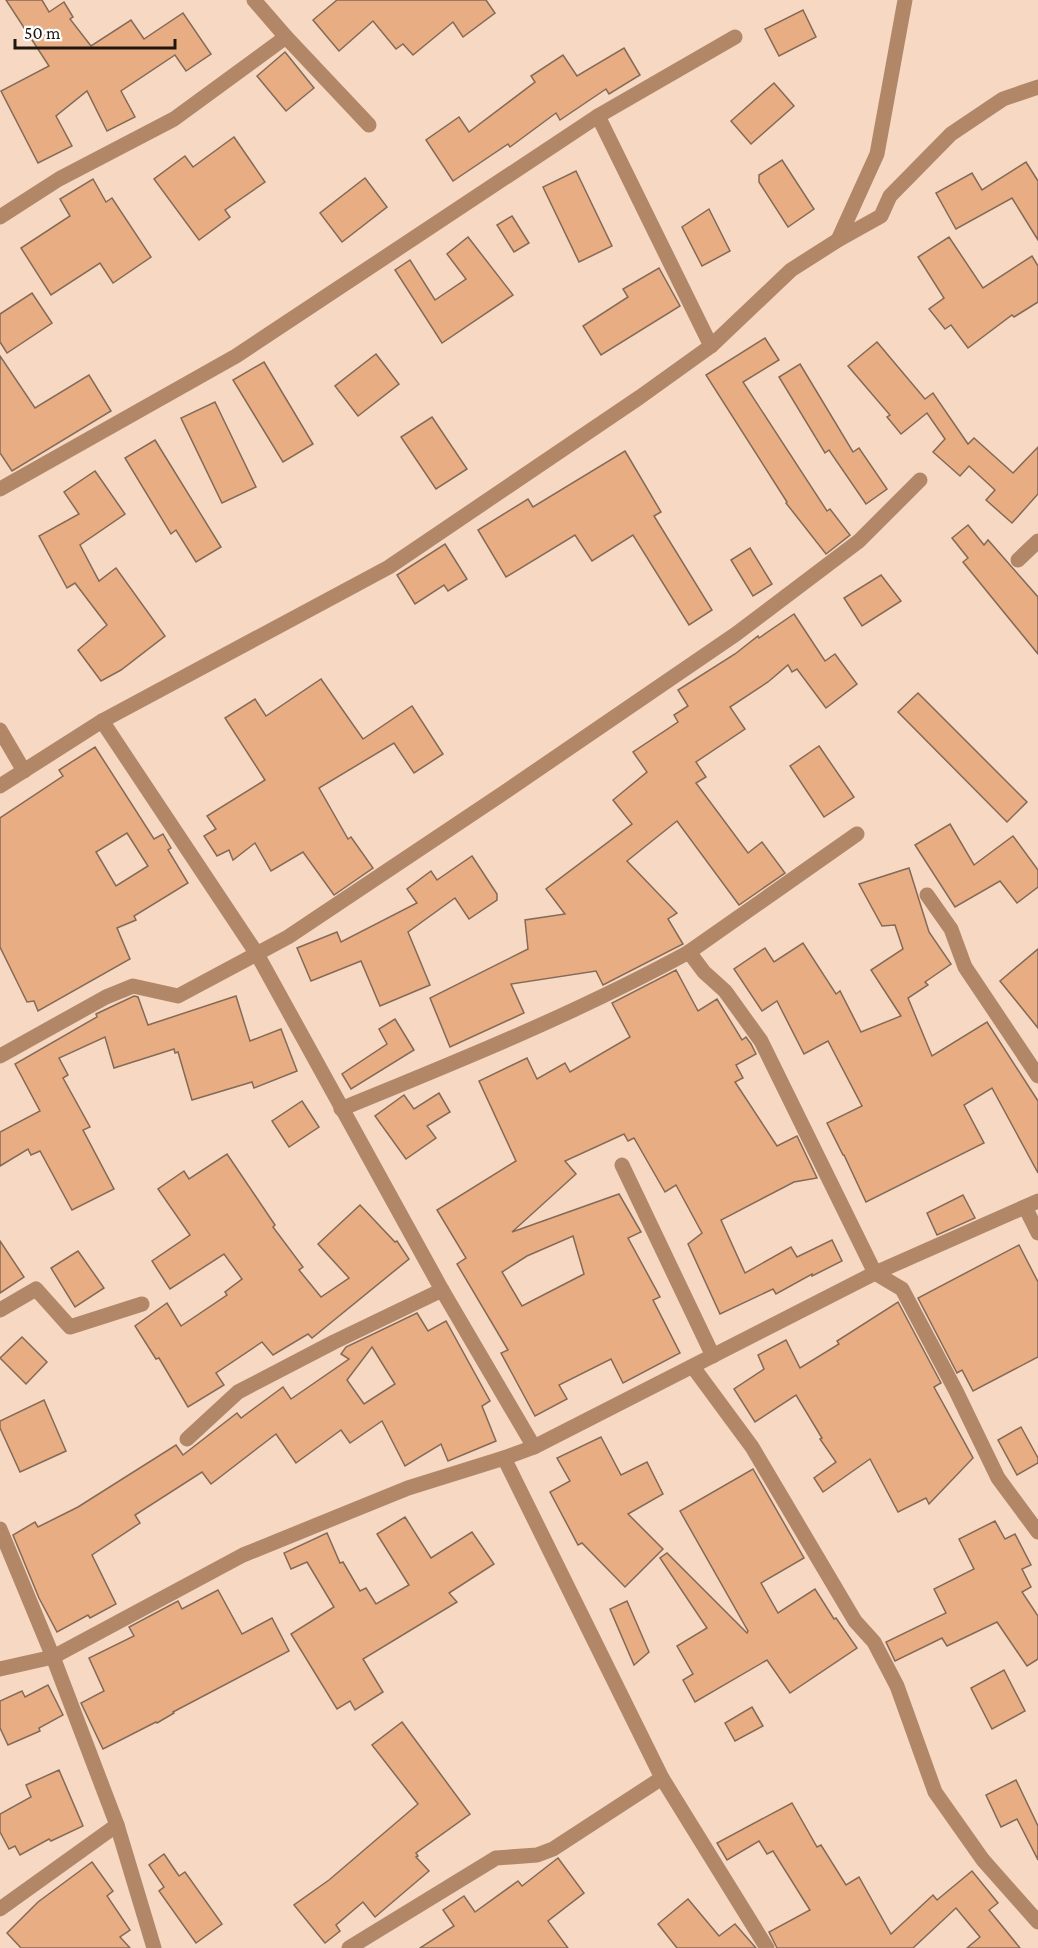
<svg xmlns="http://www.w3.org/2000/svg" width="1038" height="1948" viewBox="0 0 1038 1948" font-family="'Crimson Pro',serif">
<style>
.building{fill:#e8ad82;stroke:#846a57;stroke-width:1.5;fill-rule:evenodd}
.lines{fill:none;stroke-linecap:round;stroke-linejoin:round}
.minor{stroke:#b18768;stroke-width:15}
</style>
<rect width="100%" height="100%" fill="#f6d8c3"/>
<!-- building -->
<g class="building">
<path d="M 6,0 L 42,0 L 49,12 L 64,2 L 73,17 L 70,19 L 91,46 L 131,20 L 144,39 L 183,13 L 211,54 L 186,71 L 175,55 L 121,91 L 135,117 L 107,131 L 87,91 L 56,116 L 72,146 L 38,163 L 1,91 L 49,66 Z"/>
<path d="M 337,0 L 486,0 L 495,13 L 463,37 L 453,22 L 413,55 L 403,44 L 396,49 L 373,21 L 339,51 L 313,20 Z"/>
<path d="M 803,10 L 816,37 L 779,56 L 765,29 Z"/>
<path d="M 624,48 L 640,75 L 609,94 L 606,89 L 560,120 L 556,113 L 510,147 L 508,144 L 453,181 L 426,140 L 459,117 L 469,132 L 535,82 L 531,76 L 563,55 L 577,76 Z"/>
<path d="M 285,52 L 314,88 L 286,111 L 257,76 Z"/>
<path d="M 774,83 L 794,106 L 751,144 L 731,121 Z"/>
<path d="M 234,137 L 265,182 L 225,210 L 230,217 L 199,240 L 154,179 L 185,156 L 193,167 Z"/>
<path d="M 782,160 L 814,209 L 788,227 L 759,182 L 759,175 Z"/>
<path d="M 1026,162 L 1038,181 L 1038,240 L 1012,198 L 956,229 L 936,193 L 972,173 L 982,190 Z"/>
<path d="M 576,171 L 612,246 L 579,262 L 543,187 Z"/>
<path d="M 365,178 L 387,207 L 342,242 L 320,213 Z"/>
<path d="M 93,179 L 106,202 L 112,198 L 151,257 L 113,283 L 100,263 L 51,295 L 21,248 L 70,216 L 60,199 Z"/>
<path d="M 709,209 L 730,251 L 702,266 L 682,227 Z"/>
<path d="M 512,216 L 529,243 L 514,252 L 497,225 Z"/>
<path d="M 468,237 L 513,295 L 442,343 L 395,270 L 410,260 L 435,300 L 466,279 L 447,254 Z"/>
<path d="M 949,237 L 983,288 L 1032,256 L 1038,266 L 1038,302 L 1014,317 L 1012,315 L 968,348 L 951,325 L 945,329 L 929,309 L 944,298 L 918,257 Z"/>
<path d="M 659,268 L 680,306 L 601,355 L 583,326 L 628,297 L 623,289 Z"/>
<path d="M 32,293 L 52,323 L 7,353 L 0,342 L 0,314 Z"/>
<path d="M 765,338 L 779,360 L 743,382 L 827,511 L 830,509 L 850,535 L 826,554 L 786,503 L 787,502 L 706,375 Z"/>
<path d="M 877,342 L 925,399 L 933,393 L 968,444 L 974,438 L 1013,473 L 1038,447 L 1038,494 L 1012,523 L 986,500 L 995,490 L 969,466 L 960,476 L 933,452 L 945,439 L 927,413 L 901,434 L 887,417 L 890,415 L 848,366 Z"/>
<path d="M 376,354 L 399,384 L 358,416 L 335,386 Z"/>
<path d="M 0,356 L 35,408 L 89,375 L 111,411 L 12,471 L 0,453 Z"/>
<path d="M 264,362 L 313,444 L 283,462 L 233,380 Z"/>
<path d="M 800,364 L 853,452 L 859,448 L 887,489 L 866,504 L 829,450 L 825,453 L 779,377 Z"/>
<path d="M 215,402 L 256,487 L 222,503 L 181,418 Z"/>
<path d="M 432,417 L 467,469 L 436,489 L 401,437 Z"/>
<path d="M 155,440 L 221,547 L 196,562 L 176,530 L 171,534 L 125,458 Z"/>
<path d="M 625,451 L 661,512 L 654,516 L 712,610 L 689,625 L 633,535 L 592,561 L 575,535 L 506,577 L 478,530 L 528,499 L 533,507 Z"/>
<path d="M 95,471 L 125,514 L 80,545 L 99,581 L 116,568 L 165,636 L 121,670 L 101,681 L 78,650 L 107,625 L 75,583 L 67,588 L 39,536 L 79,514 L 64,492 Z"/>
<path d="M 968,525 L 984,545 L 988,540 L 1038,597 L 1038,654 L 963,562 L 968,558 L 952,538 Z"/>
<path d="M 445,544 L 467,579 L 448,591 L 444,585 L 415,604 L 397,575 Z"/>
<path d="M 750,548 L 772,584 L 753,596 L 731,560 Z"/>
<path d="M 881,575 L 901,601 L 862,626 L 844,598 Z"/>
<path d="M 794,614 L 825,661 L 835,654 L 857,684 L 826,708 L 797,669 L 792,672 L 788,665 L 768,682 L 730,707 L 745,729 L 696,762 L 706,777 L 696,783 L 748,853 L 762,842 L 785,873 L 739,905 L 677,821 L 627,861 L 677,913 L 668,919 L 683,944 L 603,985 L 596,971 L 511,984 L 524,1013 L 450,1047 L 430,998 L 528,949 L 525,920 L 565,914 L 546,889 L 632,824 L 613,800 L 647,772 L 633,752 L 678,722 L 674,715 L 688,706 L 678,690 L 735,654 L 758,636 L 759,638 Z"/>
<path d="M 321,679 L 363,739 L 412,706 L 443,754 L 414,773 L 394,743 L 319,788 L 348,839 L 351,837 L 373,868 L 334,895 L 303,852 L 271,871 L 255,843 L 233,860 L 229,850 L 217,856 L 204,836 L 216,829 L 207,816 L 265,780 L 225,718 L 255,699 L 266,716 Z"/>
<path d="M 918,693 L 1027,802 L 1007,822 L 898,712 Z"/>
<path d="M 819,746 L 854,797 L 824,817 L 790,766 Z"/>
<path d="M 95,747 L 154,839 L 163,834 L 171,848 L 168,850 L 188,883 L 134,916 L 136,920 L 117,928 L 130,959 L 38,1011 L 34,1001 L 27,1002 L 0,947 L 0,818 L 63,776 L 59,770 ZM 127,833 L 148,866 L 116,886 L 96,852 Z"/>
<path d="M 950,824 L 974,865 L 1013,836 L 1038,870 L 1038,887 L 1017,903 L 1000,881 L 955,907 L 915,845 Z"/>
<path d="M 472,856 L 497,894 L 497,900 L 469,919 L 455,898 L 408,932 L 430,985 L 380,1006 L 361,961 L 311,981 L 297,948 L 337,932 L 341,942 L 417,903 L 407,889 L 431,871 L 437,880 Z"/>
<path d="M 909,868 L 929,932 L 951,964 L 925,982 L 928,985 L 908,998 L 932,1056 L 987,1022 L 1038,1101 L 1038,1173 L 992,1088 L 964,1105 L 984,1143 L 866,1202 L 844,1155 L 843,1155 L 827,1123 L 862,1106 L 828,1041 L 804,1054 L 777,1001 L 762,1011 L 734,969 L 765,948 L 774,962 L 803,943 L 836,994 L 840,991 L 861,1032 L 901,1016 L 871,970 L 903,949 L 895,925 L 882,926 L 859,884 Z"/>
<path d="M 1038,949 L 1038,1028 L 1000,981 Z"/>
<path d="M 676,970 L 698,1011 L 717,999 L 742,1040 L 746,1037 L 751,1044 L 756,1054 L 736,1065 L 743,1078 L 735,1082 L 777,1146 L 797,1136 L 817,1178 L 794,1182 L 721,1220 L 745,1273 L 791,1247 L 797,1257 L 832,1240 L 842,1261 L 812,1276 L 812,1274 L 776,1294 L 773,1289 L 720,1314 L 688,1244 L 702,1233 L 676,1185 L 665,1192 L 634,1138 L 628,1141 L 624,1134 L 565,1161 L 576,1174 L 512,1232 L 619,1194 L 641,1232 L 628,1238 L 660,1297 L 653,1300 L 680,1353 L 623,1383 L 611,1359 L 559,1385 L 567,1399 L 535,1416 L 501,1353 L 508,1350 L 457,1264 L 466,1258 L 437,1210 L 516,1161 L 479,1081 L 527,1058 L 537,1079 L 565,1063 L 570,1072 L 630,1037 L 612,1003 ZM 573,1236 L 584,1274 L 522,1306 L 502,1272 L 527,1256 Z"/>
<path d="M 134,996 L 138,997 L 148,1025 L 236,996 L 250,1041 L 281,1029 L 297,1071 L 254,1088 L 252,1082 L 192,1100 L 178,1052 L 175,1053 L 174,1049 L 114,1068 L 105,1037 L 59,1058 L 68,1075 L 63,1078 L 90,1127 L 83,1130 L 114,1189 L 72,1210 L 40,1151 L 31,1155 L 28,1149 L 0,1166 L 0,1132 L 40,1111 L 15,1064 L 97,1017 L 96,1014 Z"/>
<path d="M 395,1019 L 414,1050 L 351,1089 L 342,1074 L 387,1044 L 379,1029 Z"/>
<path d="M 439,1093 L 450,1112 L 427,1126 L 436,1138 L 406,1159 L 375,1116 L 404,1095 L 414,1109 Z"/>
<path d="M 302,1101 L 319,1127 L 289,1147 L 272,1121 Z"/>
<path d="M 227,1154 L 275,1225 L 273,1227 L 303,1267 L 299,1270 L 321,1297 L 349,1278 L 318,1244 L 360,1205 L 395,1242 L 397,1241 L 409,1259 L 312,1338 L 308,1334 L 273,1355 L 262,1342 L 216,1373 L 224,1385 L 188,1407 L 159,1358 L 156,1359 L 135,1326 L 167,1303 L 181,1326 L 227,1295 L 225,1292 L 242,1279 L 224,1254 L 170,1289 L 152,1261 L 190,1235 L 158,1189 L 184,1171 L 189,1179 Z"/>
<path d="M 963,1195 L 975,1218 L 937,1235 L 927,1213 Z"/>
<path d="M 0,1241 L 24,1277 L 0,1293 Z"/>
<path d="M 1019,1245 L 1038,1282 L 1038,1357 L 973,1391 L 962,1370 L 957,1373 L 918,1298 Z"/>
<path d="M 78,1251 L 104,1288 L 75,1307 L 51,1268 Z"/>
<path d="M 898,1302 L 941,1383 L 934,1387 L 973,1458 L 929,1504 L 926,1498 L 898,1512 L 870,1459 L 823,1492 L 814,1478 L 836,1462 L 820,1439 L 822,1438 L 796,1395 L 755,1422 L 734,1389 L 764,1369 L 758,1355 L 786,1340 L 800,1368 L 839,1344 L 837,1341 Z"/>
<path d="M 417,1313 L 428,1331 L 446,1321 L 490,1401 L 482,1406 L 496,1441 L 448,1461 L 441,1444 L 405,1466 L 382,1421 L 350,1443 L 341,1430 L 296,1463 L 276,1434 L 211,1484 L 202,1472 L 135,1515 L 140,1523 L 92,1555 L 116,1604 L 90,1618 L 88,1615 L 57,1632 L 39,1598 L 13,1535 L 35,1522 L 38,1527 L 78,1507 L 176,1445 L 183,1455 L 237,1413 L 241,1418 L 283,1387 L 291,1399 L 349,1359 L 341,1354 L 346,1347 ZM 372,1347 L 395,1384 L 364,1404 L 347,1380 Z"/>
<path d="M 22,1337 L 47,1362 L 26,1384 L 0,1358 Z"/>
<path d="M 44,1400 L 66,1451 L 20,1472 L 0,1428 L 0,1421 Z"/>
<path d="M 1021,1427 L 1038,1458 L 1038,1463 L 1017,1475 L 998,1440 Z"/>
<path d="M 601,1437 L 621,1475 L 647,1462 L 663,1494 L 628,1514 L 663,1549 L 625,1587 L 582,1543 L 578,1545 L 550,1492 L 570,1481 L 557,1458 Z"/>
<path d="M 753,1469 L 804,1558 L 761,1583 L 778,1613 L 815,1589 L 834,1619 L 836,1618 L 857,1648 L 790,1693 L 767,1660 L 695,1702 L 683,1680 L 693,1674 L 677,1646 L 707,1628 L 660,1558 L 667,1553 L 747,1633 L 748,1631 L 680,1511 Z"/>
<path d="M 405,1517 L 431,1558 L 472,1532 L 494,1564 L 449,1593 L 457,1602 L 363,1659 L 383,1692 L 355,1710 L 350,1701 L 337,1709 L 291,1634 L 334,1607 L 307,1562 L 291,1569 L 284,1553 L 327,1533 L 340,1563 L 343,1562 L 360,1591 L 366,1588 L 376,1604 L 409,1585 L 377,1534 Z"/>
<path d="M 995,1521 L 1005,1539 L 1015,1534 L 1031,1565 L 1022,1569 L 1031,1587 L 1022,1592 L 1038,1616 L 1038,1659 L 1027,1666 L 997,1622 L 947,1646 L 942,1638 L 895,1661 L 886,1642 L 946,1613 L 934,1589 L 974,1569 L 959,1539 Z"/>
<path d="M 218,1590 L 242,1634 L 272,1618 L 289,1651 L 173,1712 L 174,1713 L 157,1723 L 156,1722 L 103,1749 L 81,1703 L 104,1691 L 89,1658 L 134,1636 L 129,1627 L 178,1601 L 182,1609 Z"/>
<path d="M 627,1601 L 649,1652 L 634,1665 L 610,1609 Z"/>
<path d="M 1004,1670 L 1025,1711 L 992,1729 L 971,1688 Z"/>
<path d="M 48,1685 L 63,1715 L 39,1728 L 40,1731 L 8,1745 L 0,1728 L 0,1701 L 22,1691 L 25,1697 Z"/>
<path d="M 752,1707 L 763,1726 L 735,1741 L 725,1723 Z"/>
<path d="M 402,1722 L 470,1814 L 416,1853 L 418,1856 L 416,1857 L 429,1871 L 375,1917 L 363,1902 L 336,1925 L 340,1931 L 325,1943 L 294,1905 L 329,1880 L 418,1804 L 372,1745 Z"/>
<path d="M 59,1770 L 83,1826 L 51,1841 L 49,1839 L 20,1855 L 15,1846 L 9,1849 L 0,1832 L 0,1814 L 31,1797 L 26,1785 Z"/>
<path d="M 1016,1780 L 1038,1826 L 1038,1860 L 1017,1819 L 1001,1827 L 986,1795 Z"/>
<path d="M 792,1803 L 817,1847 L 821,1845 L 846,1885 L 859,1877 L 891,1934 L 933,1895 L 937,1900 L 972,1871 L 998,1903 L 989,1910 L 1020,1948 L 967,1948 L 980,1937 L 956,1908 L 913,1948 L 777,1948 L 769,1932 L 810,1910 L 773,1851 L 767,1854 L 759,1841 L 727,1860 L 717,1843 Z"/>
<path d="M 164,1854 L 179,1876 L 185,1872 L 222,1924 L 196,1943 L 159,1891 L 164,1887 L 149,1865 Z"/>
<path d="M 558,1858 L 584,1893 L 548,1921 L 568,1948 L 420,1948 L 454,1926 L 443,1910 L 464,1896 L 475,1912 L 518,1881 L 522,1886 Z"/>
<path d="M 92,1862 L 113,1891 L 107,1896 L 130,1930 L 120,1937 L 130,1948 L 21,1948 L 7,1933 L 38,1902 Z"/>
<path d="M 688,1899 L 719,1936 L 735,1924 L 756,1948 L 677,1948 L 658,1924 Z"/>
</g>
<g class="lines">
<!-- minor -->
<g class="minor">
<path d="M 254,0 L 286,37 L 369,125"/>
<path d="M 598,116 L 711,346"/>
<path d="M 0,217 L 59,179 L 174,119 L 286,37"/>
<path d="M 838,240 L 881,216 L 890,196 L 951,134 L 1003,99 L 1038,87"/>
<path d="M 0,489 L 236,356 L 598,116 L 735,37"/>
<path d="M 1018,560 L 1038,541"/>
<path d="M 102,721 L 257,954 L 442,1290 L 534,1447"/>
<path d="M 0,730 L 24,771"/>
<path d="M 0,786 L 102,721 L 389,567 L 640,397 L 711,346 L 791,270 L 838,240 L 877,154 L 905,0"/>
<path d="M 927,895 L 951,929 L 965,967 L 1038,1076"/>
<path d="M 689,952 L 857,834"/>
<path d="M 0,1056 L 106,997 L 133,986 L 178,996 L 288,937 L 502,794 L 736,634 L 859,541 L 920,480"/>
<path d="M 341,1109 C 459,1061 577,1013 689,952 L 704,972 L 725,991 L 761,1041 L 875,1273 L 902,1289 L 956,1391 L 998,1478 L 1038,1532"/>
<path d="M 622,1165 L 713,1356"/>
<path d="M 1025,1207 L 1038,1233"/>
<path d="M 0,1310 L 36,1289 L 70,1327 L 142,1304"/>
<path d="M 693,1367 L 752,1447 L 855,1621 L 874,1642 L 897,1686 L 935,1792 L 983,1860 L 1038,1922"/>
<path d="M 187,1439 L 238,1392 L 334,1342 L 442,1290"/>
<path d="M 504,1458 L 662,1778 L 767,1948"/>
<path d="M 0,1529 L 53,1657 L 117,1825 L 0,1909"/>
<path d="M 0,1669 L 53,1657 L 243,1555 L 408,1488 L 504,1458 L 534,1447 L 875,1273 L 1038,1201"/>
<path d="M 117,1825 L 154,1948"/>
<path d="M 349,1948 L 496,1858 L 537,1855 L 553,1849 L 662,1778"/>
</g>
</g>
<!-- scale -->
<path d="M15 39v9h160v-9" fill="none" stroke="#20160e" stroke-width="3"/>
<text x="24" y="39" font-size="18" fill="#20160e" stroke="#ffffff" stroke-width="4.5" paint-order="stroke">50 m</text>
</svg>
